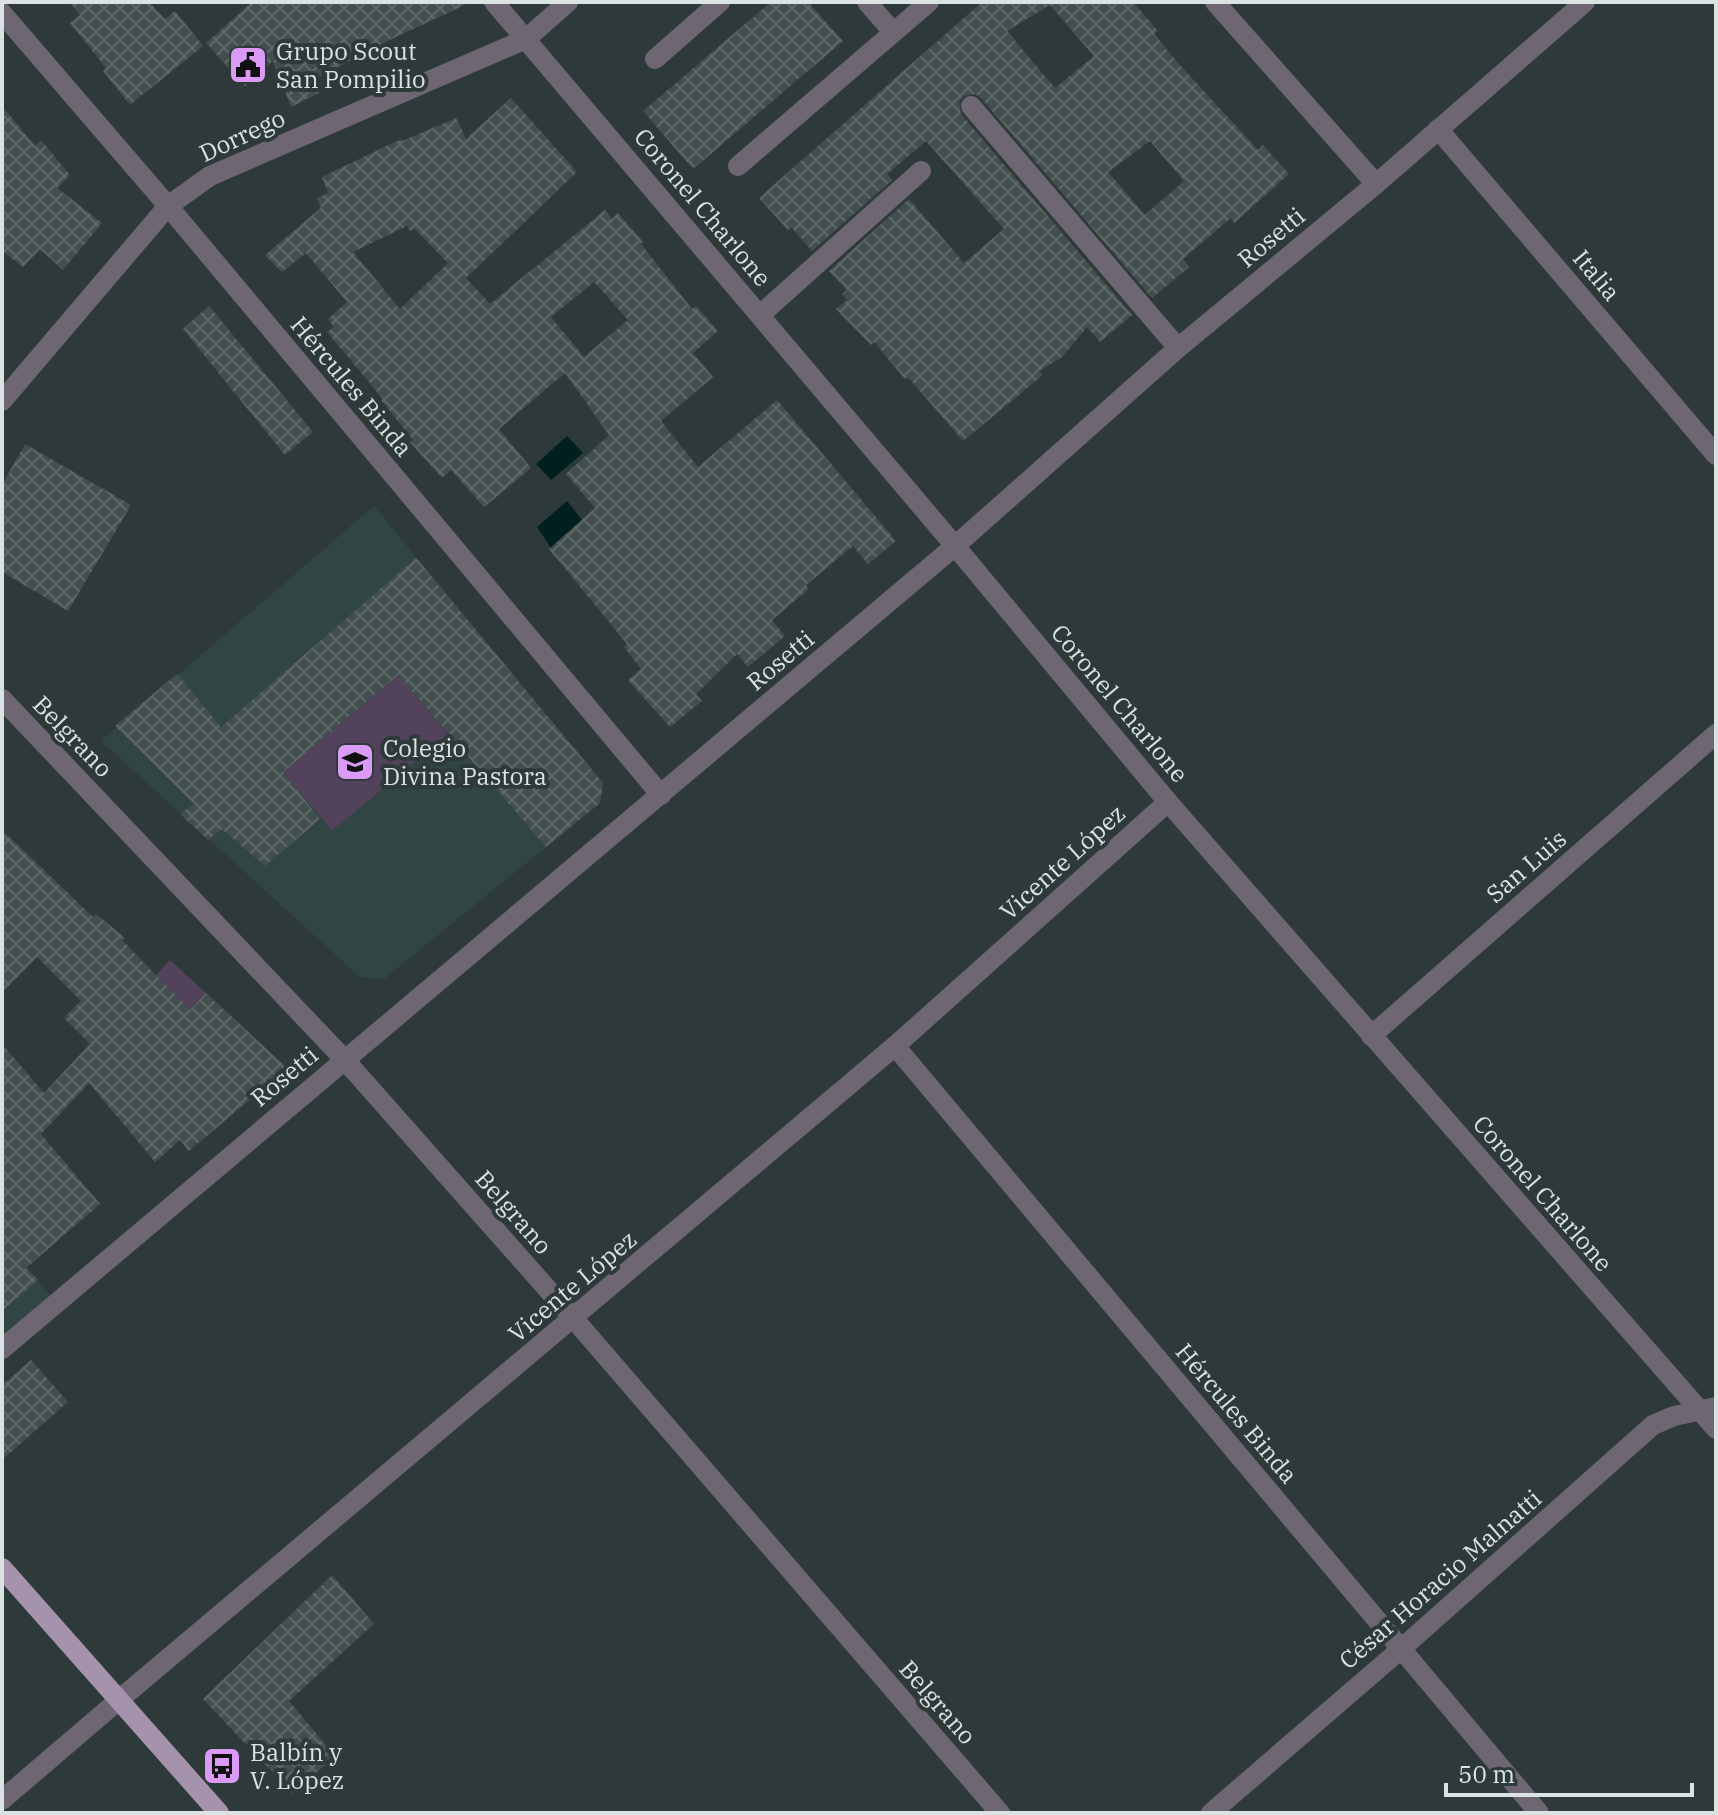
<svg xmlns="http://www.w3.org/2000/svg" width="1718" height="1815" viewBox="0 0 1718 1815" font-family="'IBM Plex Serif',serif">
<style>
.built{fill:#304544}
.green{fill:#53425b}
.water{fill:#00201f}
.building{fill:url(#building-cross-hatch);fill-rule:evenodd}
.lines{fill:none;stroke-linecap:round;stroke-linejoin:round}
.minor{stroke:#6f6673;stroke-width:20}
.tertiary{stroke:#6f6673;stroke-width:20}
.primary{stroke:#a593ad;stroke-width:20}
.labels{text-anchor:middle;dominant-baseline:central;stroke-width:8;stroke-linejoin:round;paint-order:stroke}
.poi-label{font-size:24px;fill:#dbe3e2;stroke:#2e3a39;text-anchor:start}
.street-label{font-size:24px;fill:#dbe3e2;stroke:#2e3a39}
</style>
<defs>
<pattern id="building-cross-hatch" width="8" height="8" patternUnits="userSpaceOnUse" patternTransform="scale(2)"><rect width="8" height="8" fill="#424f4e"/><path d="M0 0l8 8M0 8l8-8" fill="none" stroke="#5d6867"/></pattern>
</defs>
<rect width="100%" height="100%" fill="#2e3a39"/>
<!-- built -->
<g class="built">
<path d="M 374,506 L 603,783 L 600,803 L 384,979 L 360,977 L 101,741 Z"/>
<path d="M 2,1241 L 57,1302 L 2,1349 Z"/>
</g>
<!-- green -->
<g class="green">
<path d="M 398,675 L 448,734 L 332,831 L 283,772 Z"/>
<path d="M 170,960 L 206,993 L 127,1076 L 94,1040 Z"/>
</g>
<!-- water -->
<g class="water">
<path d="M 567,436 L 583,453 L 551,480 L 536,464 Z"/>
<path d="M 567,501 L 583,521 L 551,548 L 537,527 Z"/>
</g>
<!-- building -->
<g class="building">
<path d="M 69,2 L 149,2 L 165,19 L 175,11 L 203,46 L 130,105 L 103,71 L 106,68 L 70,23 L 80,15 Z"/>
<path d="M 252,2 L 471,2 L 392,39 L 315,79 L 321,92 L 291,107 L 273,61 L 245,86 L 206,43 Z"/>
<path d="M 771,2 L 808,2 L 843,41 L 693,169 L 643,111 Z"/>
<path d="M 982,2 L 1133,2 L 1158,31 L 1154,34 L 1179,64 L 1258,150 L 1263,145 L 1289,174 L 1234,223 L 1231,218 L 1183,259 L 1189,267 L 1152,298 L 981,98 L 975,94 L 963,96 L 959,102 L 961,114 L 1132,315 L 1100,342 L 1087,327 L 1062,357 L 1039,371 L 1043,375 L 963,441 L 908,377 L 905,379 L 874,342 L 871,345 L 836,309 L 847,300 L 842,294 L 847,290 L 829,271 L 909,199 L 964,263 L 1004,229 L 926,141 L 887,174 L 892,180 L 812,251 L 791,227 L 788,230 L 759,198 ZM 1050,5 L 1094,56 L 1055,88 L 1007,31 ZM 1150,141 L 1184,181 L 1145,215 L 1108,172 Z"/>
<path d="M 511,98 L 577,172 L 466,278 L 490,304 L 605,210 L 612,219 L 618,213 L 643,242 L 641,244 L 692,309 L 696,306 L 718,331 L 693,353 L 713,377 L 661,421 L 698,467 L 777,400 L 896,541 L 868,564 L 853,546 L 806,585 L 809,589 L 772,620 L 785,636 L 748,667 L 737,654 L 696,694 L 702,701 L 670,727 L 628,680 L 641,669 L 624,647 L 627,644 L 549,549 L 595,508 L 566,474 L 609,435 L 565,373 L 499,429 L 531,468 L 484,507 L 451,470 L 442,478 L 410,442 L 413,440 L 381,400 L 383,399 L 327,332 L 334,327 L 328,319 L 347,302 L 306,253 L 282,272 L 265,255 L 321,208 L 317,198 L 328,193 L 322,177 L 401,139 L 402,141 L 456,118 L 466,139 ZM 407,226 L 410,231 L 415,229 L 448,263 L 400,309 L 353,252 ZM 594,282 L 628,320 L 584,357 L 551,317 Z"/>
<path d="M 2,106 L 35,146 L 41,140 L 70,175 L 57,188 L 102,223 L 63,270 L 40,249 L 23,267 L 2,251 Z"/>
<path d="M 209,306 L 313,432 L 285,455 L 183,329 Z"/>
<path d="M 25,444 L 131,505 L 68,611 L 2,572 L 2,485 Z"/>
<path d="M 416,558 L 603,783 L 600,803 L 546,847 L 398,675 L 283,772 L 320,819 L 265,866 L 222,829 L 208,840 L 180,814 L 194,804 L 115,726 L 177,674 L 221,727 Z"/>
<path d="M 2,830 L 93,917 L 96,914 L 125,938 L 122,940 L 190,1010 L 206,993 L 287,1068 L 189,1151 L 180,1140 L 155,1162 L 89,1083 L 41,1134 L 100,1204 L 26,1268 L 38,1280 L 2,1311 L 2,1044 L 44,1093 L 90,1044 L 64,1018 L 81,1001 L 37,957 L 2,993 Z"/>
<path d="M 31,1360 L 68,1402 L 2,1460 L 2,1385 Z"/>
<path d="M 332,1575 L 374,1624 L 289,1701 L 335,1756 L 293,1794 L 203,1699 Z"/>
</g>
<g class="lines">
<!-- minor -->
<g class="minor">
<path d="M 494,2 L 955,546 L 1168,802 L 1716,1429"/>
<path d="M 867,2 L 893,32"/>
<path d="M 1215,2 L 1376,184"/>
<path d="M 2,13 L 168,206 L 661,795"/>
<path d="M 655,59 L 720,2"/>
<path d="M 971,106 L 1178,348"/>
<path d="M 1438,129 L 1716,455"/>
<path d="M 738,166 L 929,2"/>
<path d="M 760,315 L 921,171"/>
<path d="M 2,401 L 168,206 L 210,176 L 526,39 L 568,2"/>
<path d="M 2,699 L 344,1059 L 574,1319 L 1000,1813"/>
<path d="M 1371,1036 L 1716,734"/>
<path d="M 895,1046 L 1539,1813"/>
<path d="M 2,1349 L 955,546 L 1178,348 L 1376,184 L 1585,2"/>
<path d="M 120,1699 L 895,1046 L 1168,802"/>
<path d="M 1211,1813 L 1401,1649 L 1653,1425 L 1674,1416 L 1716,1407"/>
</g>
<!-- tertiary -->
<path class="tertiary" d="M 2,1800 L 120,1699"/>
<!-- primary -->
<path class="primary" d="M 2,1568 L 219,1813"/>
</g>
<!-- icons -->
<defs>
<symbol id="civic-square" viewBox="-11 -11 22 22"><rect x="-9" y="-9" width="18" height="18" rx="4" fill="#da9af6" stroke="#2e3a39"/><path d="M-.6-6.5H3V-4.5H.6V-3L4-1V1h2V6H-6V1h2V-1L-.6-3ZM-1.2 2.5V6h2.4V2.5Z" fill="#111"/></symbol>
<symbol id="school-square" viewBox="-11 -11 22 22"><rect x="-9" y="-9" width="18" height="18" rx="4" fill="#da9af6" stroke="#2e3a39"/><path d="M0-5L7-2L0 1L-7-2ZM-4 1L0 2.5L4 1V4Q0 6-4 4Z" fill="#111"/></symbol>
<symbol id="bus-square" viewBox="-11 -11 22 22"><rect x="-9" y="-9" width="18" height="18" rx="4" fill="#da9af6" stroke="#2e3a39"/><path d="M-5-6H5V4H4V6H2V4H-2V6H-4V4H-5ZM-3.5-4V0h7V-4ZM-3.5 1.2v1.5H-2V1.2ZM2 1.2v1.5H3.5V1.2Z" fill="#111"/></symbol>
</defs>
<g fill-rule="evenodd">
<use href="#civic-square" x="226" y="43" width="44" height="44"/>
<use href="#school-square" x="333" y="740" width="44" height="44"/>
<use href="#bus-square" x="200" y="1744" width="44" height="44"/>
</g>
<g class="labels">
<!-- poi labels -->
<g class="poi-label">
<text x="276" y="51">Grupo Scout<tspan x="276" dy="28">San Pompilio</tspan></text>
<text x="383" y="748">Colegio<tspan x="383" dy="28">Divina Pastora</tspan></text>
<text x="250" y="1752">Balbín y<tspan x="250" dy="28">V. López</tspan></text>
</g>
<!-- street labels -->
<g class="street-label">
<text transform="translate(242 135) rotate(-25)">Dorrego</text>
<text transform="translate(703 207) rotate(50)">Coronel Charlone</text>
<text transform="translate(1271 237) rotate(-40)">Rosetti</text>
<text transform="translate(1597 275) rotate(50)">Italia</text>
<text transform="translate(352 386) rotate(50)">Hércules Binda</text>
<text transform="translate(780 660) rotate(-40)">Rosetti</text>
<text transform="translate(1120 703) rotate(50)">Coronel Charlone</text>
<text transform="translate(73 736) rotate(46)">Belgrano</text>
<text transform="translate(1062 862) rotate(-42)">Vicente López</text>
<text transform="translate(1526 866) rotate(-41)">San Luis</text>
<text transform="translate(284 1076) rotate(-40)">Rosetti</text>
<text transform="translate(1543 1193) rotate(49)">Coronel Charlone</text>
<text transform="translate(514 1212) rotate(49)">Belgrano</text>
<text transform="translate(572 1286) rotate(-40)">Vicente López</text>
<text transform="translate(1237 1413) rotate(50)">Hércules Binda</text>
<text transform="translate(1440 1579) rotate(-41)">César Horacio Malnatti</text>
<text transform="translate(938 1702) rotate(49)">Belgrano</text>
</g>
</g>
<!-- border -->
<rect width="1718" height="1815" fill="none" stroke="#dbe3e2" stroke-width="8"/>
<!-- scale -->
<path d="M1446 1783v12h246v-12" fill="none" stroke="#dbe3e2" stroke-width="4"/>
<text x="1458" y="1783" font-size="24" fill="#dbe3e2" stroke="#2e3a39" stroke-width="6" paint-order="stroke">50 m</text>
</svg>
